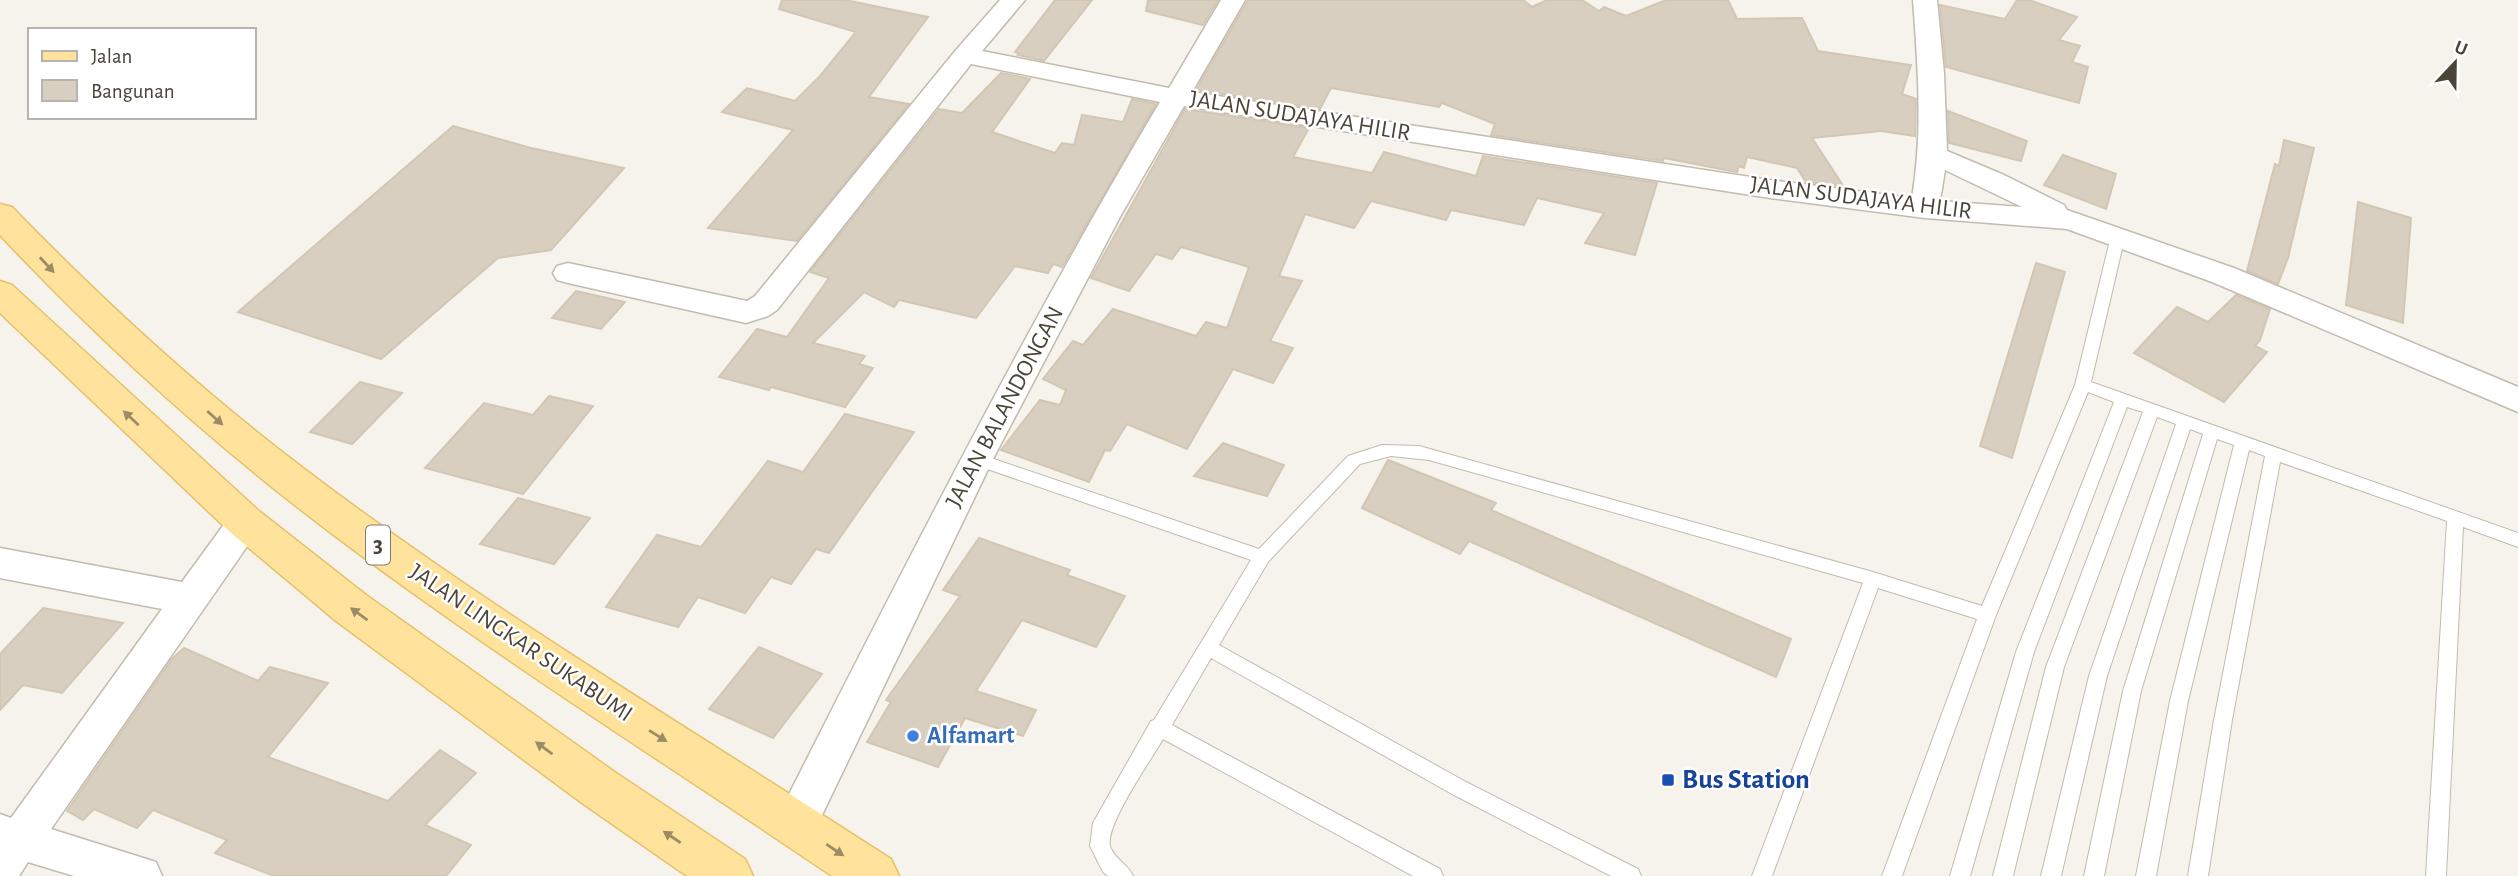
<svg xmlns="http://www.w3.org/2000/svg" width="2518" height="876" viewBox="0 0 2518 876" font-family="'Alegreya Sans',sans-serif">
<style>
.building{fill:#d8cfc1;stroke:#d3c7b4;stroke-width:2}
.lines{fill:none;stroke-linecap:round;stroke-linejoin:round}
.service-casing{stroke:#c2bbae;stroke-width:2}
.minor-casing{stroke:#c2bbae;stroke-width:3}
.primary-casing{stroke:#e6c16a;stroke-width:3}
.service{fill:#fff;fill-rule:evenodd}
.minor{fill:#fff;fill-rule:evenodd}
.primary{fill:#ffe39c;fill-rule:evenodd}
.oneway{fill:#9c8c66}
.shop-dot{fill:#3f7fe0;stroke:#fff;stroke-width:2.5}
.transit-dot{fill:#1a4fb4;stroke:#fff;stroke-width:2.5}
.labels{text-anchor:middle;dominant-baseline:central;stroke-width:5;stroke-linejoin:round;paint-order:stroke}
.shield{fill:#fff;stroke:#817c74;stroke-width:2}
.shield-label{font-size:23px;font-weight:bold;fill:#4b4439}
.street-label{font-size:24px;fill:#4b4439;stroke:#fff}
.shop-label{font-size:24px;font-weight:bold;fill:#366cbe;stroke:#fff;text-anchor:start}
.near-transit-label{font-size:28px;font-weight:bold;fill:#164399;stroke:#fff;text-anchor:start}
</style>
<rect width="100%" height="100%" fill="#f6f3ec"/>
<!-- building -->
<g class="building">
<path d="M 782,0 L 845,0 L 928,17 L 869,97 L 909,104 L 797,241 L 708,228 L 793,130 L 722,112 L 747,88 L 795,101 L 820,76 L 856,32 L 779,9 Z"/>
<path d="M 1055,0 L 1092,0 L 1044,61 L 1018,55 L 1020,54 L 1015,52 Z"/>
<path d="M 1148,0 L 1218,0 L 1203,25 L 1146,11 Z"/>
<path d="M 1248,0 L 1523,0 L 1532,7 L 1547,0 L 1582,0 L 1599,11 L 1604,7 L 1626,16 L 1666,0 L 1728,0 L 1737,19 L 1802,18 L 1818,51 L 1911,65 L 1902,94 L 1916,99 L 1915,136 L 1881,131 L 1812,138 L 1844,187 L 1806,182 L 1797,168 L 1747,157 L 1744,168 L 1739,166 L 1737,172 L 1664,158 L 1663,161 L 1491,135 L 1495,124 L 1442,103 L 1439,107 L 1331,88 L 1320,109 L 1196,90 Z"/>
<path d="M 2017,0 L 2029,0 L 2077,17 L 2059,40 L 2080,46 L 2072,62 L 2088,67 L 2079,103 L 1946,67 L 1940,5 L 2005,19 Z"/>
<path d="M 1001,73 L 1030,79 L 992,132 L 1055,153 L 1062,143 L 1074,145 L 1082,115 L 1123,122 L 1132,99 L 1156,104 L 1062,267 L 1053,264 L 1048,273 L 1015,266 L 976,318 L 899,300 L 894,307 L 864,292 L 813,343 L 865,356 L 859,364 L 873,368 L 845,407 L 771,387 L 769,390 L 719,377 L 757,329 L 787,337 L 829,278 L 810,272 L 939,109 L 962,113 Z"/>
<path d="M 1185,109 L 1309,128 L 1293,157 L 1372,173 L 1384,152 L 1476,176 L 1483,156 L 1657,183 L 1635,255 L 1585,243 L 1604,213 L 1537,198 L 1524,225 L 1451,210 L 1446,220 L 1371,201 L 1354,228 L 1305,214 L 1279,276 L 1302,281 L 1270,341 L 1293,348 L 1273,383 L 1233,369 L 1187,449 L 1127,424 L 1110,451 L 1105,450 L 1089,482 L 1001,450 L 1040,400 L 1060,405 L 1066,390 L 1043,379 L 1073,341 L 1083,345 L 1113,309 L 1196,336 L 1206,322 L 1227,328 L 1249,267 L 1181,247 L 1172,259 L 1156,254 L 1129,291 L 1091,278 Z"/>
<path d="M 1948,111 L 2027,141 L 2021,161 L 1949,143 Z"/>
<path d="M 453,126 L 531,148 L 624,168 L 551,250 L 498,258 L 381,359 L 238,312 Z"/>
<path d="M 2284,140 L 2314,148 L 2288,258 L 2278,284 L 2247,271 L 2275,164 L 2279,166 Z"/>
<path d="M 2063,155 L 2116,174 L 2106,209 L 2044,185 Z"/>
<path d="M 2358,202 L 2411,218 L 2403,323 L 2346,305 Z"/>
<path d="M 2036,263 L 2065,272 L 2012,458 L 1980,446 Z"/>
<path d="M 576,291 L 625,302 L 601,329 L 552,318 Z"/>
<path d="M 2236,295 L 2270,309 L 2260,340 L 2255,346 L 2267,352 L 2224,402 L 2134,353 L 2177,307 L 2208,322 Z"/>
<path d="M 360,382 L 402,393 L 352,444 L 310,432 Z"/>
<path d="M 549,396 L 593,406 L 523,494 L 425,468 L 484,403 L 533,415 Z"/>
<path d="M 845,414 L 914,432 L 829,553 L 816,549 L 791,584 L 771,577 L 745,613 L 698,597 L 678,627 L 606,607 L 657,535 L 701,547 L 768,461 L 803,472 Z"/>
<path d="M 1223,443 L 1284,465 L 1267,496 L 1194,476 Z"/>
<path d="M 1388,460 L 1496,503 L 1491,510 L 1791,639 L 1776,677 L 1469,541 L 1460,554 L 1362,508 Z"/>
<path d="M 518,498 L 590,518 L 554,564 L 480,544 Z"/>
<path d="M 979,538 L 1070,570 L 1067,575 L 1125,596 L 1096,647 L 1022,620 L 976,691 L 1036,710 L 1023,736 L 965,718 L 938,767 L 867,742 L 891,702 L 886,700 L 960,596 L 943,590 Z"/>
<path d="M 43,608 L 123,623 L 62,693 L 23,685 L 0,710 L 0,654 Z"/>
<path d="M 759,647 L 822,674 L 773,738 L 709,709 Z"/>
<path d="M 184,648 L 258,681 L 270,667 L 328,683 L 268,757 L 388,801 L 440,750 L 476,773 L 425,825 L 471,845 L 446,876 L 274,876 L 215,853 L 227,840 L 153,810 L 137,828 L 94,809 L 83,820 L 67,811 L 172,659 Z"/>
</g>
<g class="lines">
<defs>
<path id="service" d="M 2118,231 L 2125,236 L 2091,382 L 2518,533 L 2518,547 L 2463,527 L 2446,876 L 2426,876 L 2447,521 L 2280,462 L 2232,720 L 2208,876 L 2188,876 L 2214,720 L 2265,456 L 2249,450 L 2188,701 L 2156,876 L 2136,876 L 2170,701 L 2234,445 L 2217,439 L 2141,691 L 2104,876 L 2084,876 L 2123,691 L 2203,434 L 2190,429 L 2107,676 L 2061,876 L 2041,876 L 2089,676 L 2176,424 L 2157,417 L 2064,667 L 2013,876 L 1993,876 L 2046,667 L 2143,412 L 2127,407 L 2034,652 L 1970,876 L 1950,876 L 2016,652 L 2114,402 L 2088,392 L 1996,615 L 1902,876 L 1882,876 L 1977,619 L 1878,588 L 1772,876 L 1752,876 L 1863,583 L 1429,460 L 1391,456 L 1360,464 L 1268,562 L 1219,645 L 1466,782 L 1638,869 L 1641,876 L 1611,876 L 1452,794 L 1211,658 L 1172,725 L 1440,869 L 1443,876 L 1413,876 L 1163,739 C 1151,760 1105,825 1110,846 C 1114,859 1128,864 1133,876 L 1108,876 L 1103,872 L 1090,846 L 1093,823 L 1151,721 L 1154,720 L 1251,560 L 970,463 L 968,459 L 970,455 L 982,455 L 1259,549 L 1348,456 L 1382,445 L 1419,446 L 1873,572 L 1982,606 L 2075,385 L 2111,236 Z"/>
<g id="minor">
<path d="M 1000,0 L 1025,0 L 982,51 L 1169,88 L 1221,0 L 1245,0 L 1192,92 L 1770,180 L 1912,198 C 1923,132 1918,67 1913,0 L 1937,0 L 1944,73 L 1947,151 L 2004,175 L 2064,205 L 2067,210 L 2234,268 L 2518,387 L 2518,412 L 2212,282 L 2067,229 L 1925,218 L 1770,198 L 1184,106 L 1121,215 L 993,459 L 811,838 L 796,843 L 781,838 L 775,824 L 781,810 C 902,571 1023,332 1160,102 L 971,64 L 777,310 L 768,316 L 746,323 L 568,283 L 557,280 L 553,273 L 557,266 L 568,263 L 747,301 L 755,296 L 956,50 ZM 1945,170 L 2022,207 L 1940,201 Z"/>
<path d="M 245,508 L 257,512 L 262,522 L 257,532 L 51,829 L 156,862 L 162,876 L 74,876 L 28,862 L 19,876 L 0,876 L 0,814 L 11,818 L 162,609 L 0,578 L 0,548 L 182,582 L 233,512 Z"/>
</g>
<g id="primary">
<path d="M 0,204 L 12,207 C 103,301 199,389 303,468 C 491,611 694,731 891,859 L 899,876 L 832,876 C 670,766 504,662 347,545 C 222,452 106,348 0,235 Z"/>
<path d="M 0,281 L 12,285 L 259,511 L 366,595 L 616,773 L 745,859 L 753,876 L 687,876 L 582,803 L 336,621 L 231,533 L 0,313 Z"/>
</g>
</defs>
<!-- service casing -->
<use href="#service" class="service-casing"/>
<!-- minor casing -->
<use href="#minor" class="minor-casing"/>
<!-- primary casing -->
<use href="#primary" class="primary-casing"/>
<!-- service -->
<use href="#service" class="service"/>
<!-- minor -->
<use href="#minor" class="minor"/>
<!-- primary -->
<use href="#primary" class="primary"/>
</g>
<!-- one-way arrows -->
<defs><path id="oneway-solid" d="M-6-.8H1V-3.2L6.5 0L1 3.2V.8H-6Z" transform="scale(1.75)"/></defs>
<g class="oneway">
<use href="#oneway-solid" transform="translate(47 265) rotate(47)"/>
<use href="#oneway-solid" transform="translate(131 418) rotate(-137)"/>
<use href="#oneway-solid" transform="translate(215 418) rotate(42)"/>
<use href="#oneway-solid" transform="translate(359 614) rotate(-144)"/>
<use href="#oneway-solid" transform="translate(658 736) rotate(32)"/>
<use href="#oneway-solid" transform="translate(544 748) rotate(-144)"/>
<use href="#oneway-solid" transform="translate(672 837) rotate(-146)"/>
<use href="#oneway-solid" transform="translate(835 850) rotate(34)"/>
</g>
<!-- markers -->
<circle class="shop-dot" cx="913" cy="736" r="7"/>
<rect class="transit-dot" x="1661" y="773" width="14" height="14" rx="3.5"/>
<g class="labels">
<!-- shield labels -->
<rect class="shield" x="366" y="525.5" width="24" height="39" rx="5"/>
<g class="shield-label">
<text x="378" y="545">3</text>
</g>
<!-- street labels -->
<g class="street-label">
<text transform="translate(1300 116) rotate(9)">JALAN SUDAJAYA HILIR</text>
<text transform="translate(1861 198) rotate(7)">JALAN SUDAJAYA HILIR</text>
<text transform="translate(1005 407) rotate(-62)">JALAN BALANDONGAN</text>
<text transform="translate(521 643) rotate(34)">JALAN LINGKAR SUKABUMI</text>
</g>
<!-- shop labels -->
<g class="shop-label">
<text x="927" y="736">Alfamart</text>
</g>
<!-- near-transit labels -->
<g class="near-transit-label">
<text x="1682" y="780">Bus Station</text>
</g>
</g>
<!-- legend -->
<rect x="28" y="28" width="228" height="91" fill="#ffffff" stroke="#b7b4b0" stroke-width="2"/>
<rect x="42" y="51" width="35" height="10" fill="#ffe39c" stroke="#b7b4b0" stroke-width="2"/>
<text x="91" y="63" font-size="21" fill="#4b4439">Jalan</text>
<rect x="42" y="80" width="35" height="21" fill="#d8cfc1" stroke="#b7b4b0" stroke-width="2"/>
<text x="91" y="98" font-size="21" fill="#4b4439">Bangunan</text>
<!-- north arrow -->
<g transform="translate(2455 63) rotate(22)" stroke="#ffffff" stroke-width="5" paint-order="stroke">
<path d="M0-5L12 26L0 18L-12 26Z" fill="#4b4439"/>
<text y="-10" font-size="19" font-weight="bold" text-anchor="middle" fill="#4b4439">U</text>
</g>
</svg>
